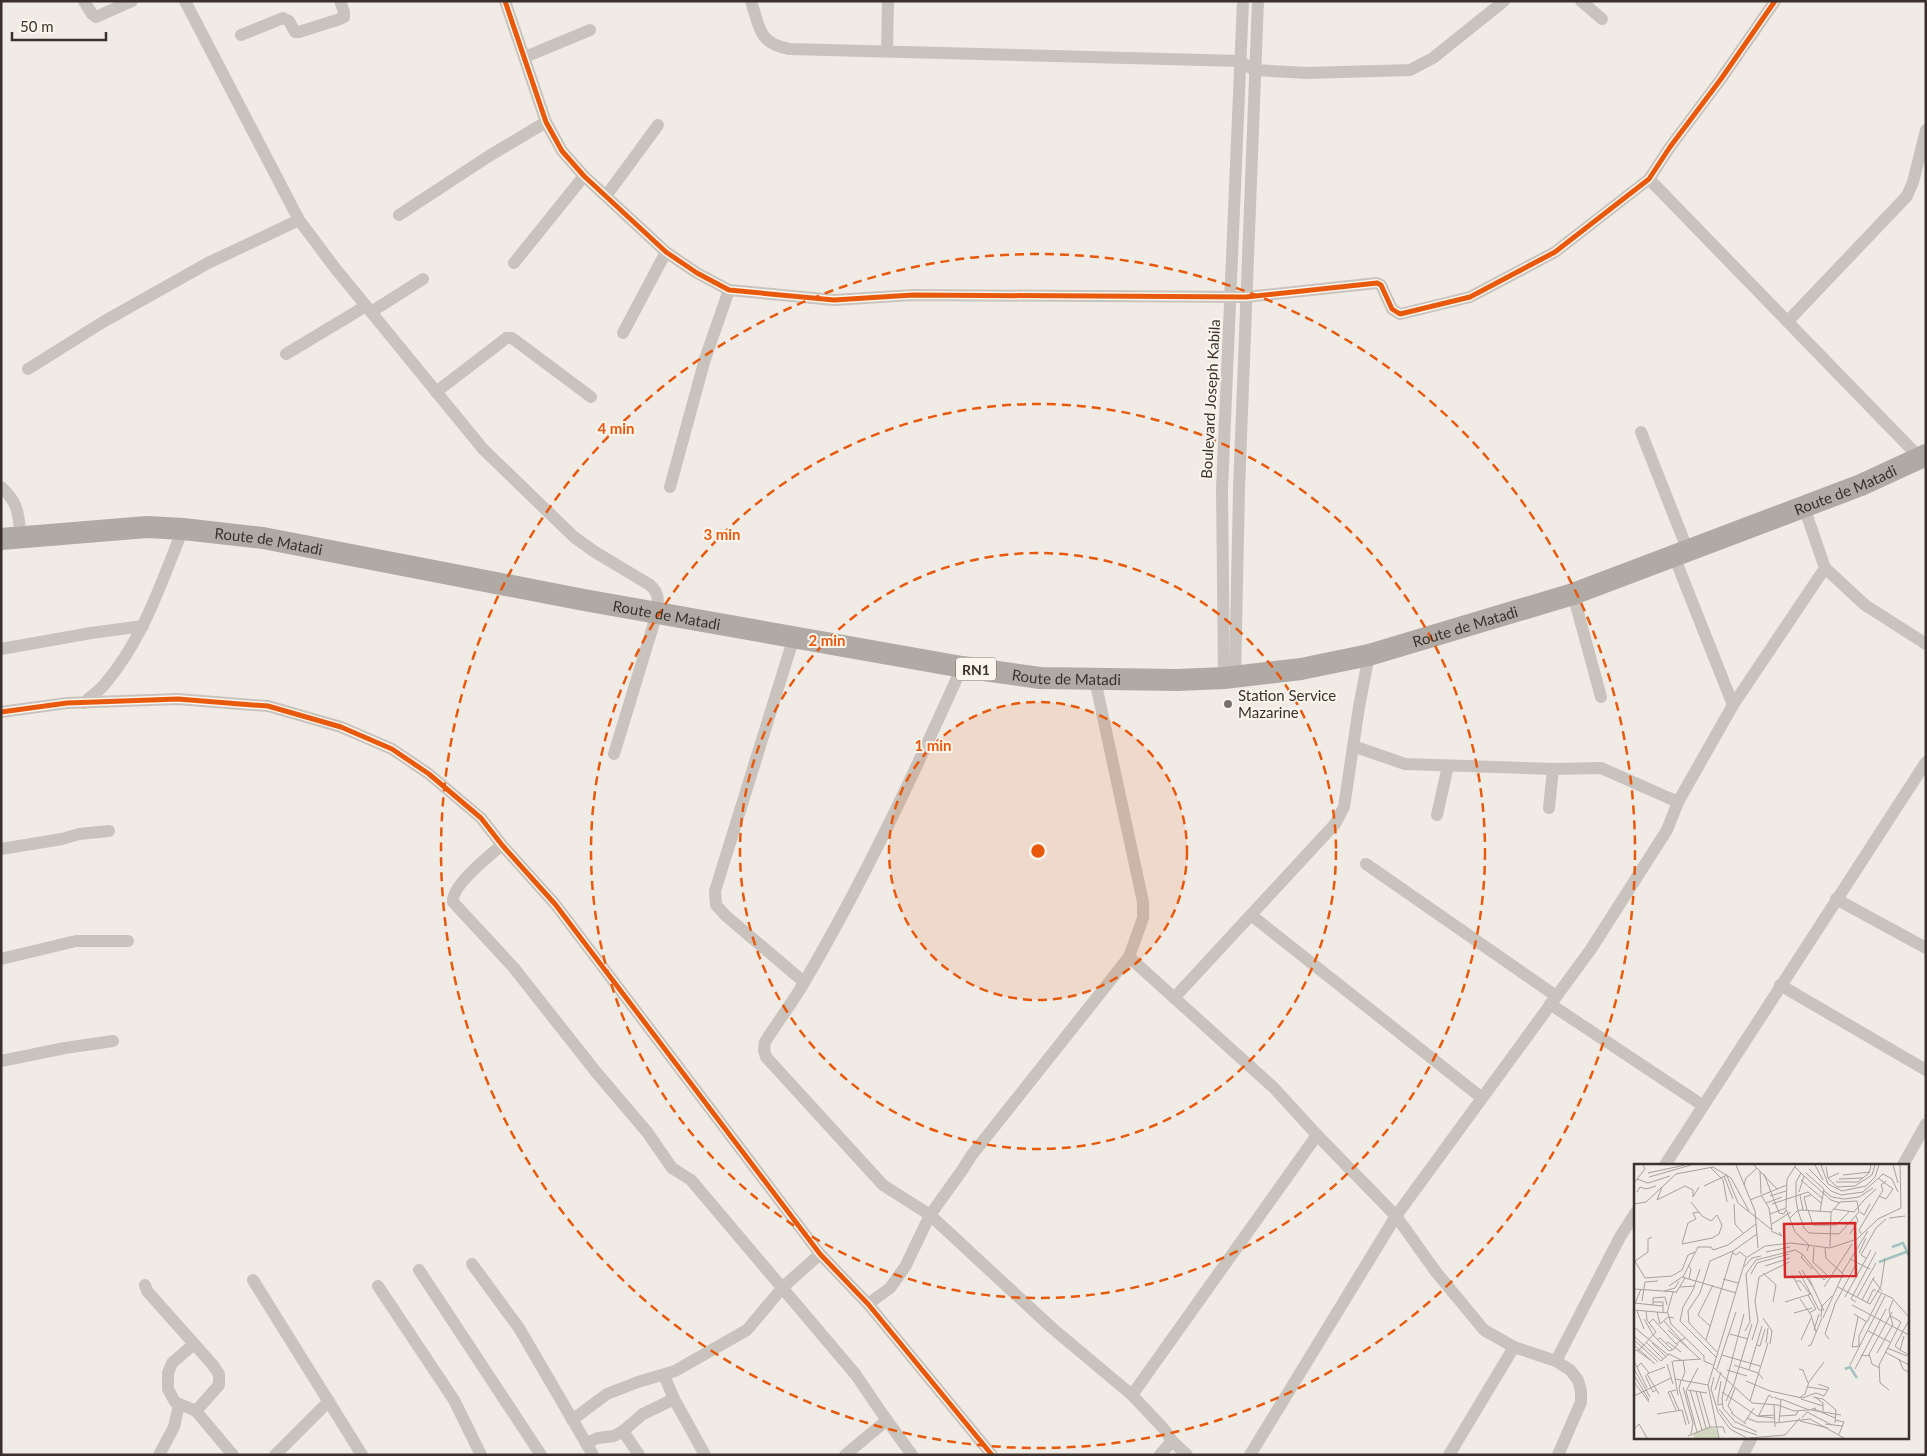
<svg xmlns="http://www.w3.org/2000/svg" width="1927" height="1456" viewBox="0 0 1927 1456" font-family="Lato,sans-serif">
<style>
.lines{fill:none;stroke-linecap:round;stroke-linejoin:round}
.street{stroke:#c9c3be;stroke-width:12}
.highway{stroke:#afaaa4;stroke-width:22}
.cycleway-casing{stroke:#fbf5ee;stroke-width:8}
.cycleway{stroke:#e8590c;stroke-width:5}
.ring{fill:none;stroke:#e8590c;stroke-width:2.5;stroke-dasharray:9 6}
.poi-dot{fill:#7a716c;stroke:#fbf5ee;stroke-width:2}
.labels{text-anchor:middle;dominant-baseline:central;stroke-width:4;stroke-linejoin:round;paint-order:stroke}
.shield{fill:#fbf5ee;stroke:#756b66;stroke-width:1}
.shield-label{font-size:14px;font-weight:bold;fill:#3b302b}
.street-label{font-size:15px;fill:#3b302b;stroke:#fbf5ee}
.poi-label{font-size:15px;fill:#3b302b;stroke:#fbf5ee;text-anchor:start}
.inset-river{fill:none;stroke:#a1c2c1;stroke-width:2.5}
.inset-road{fill:none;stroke:#a8a09b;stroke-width:1}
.view{fill:#d62828;fill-opacity:0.15;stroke:#d62828;stroke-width:2.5}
.inset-edge{fill:none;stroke:#3b302b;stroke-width:2.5}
.centre{fill:#e8590c;stroke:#fbf5ee;stroke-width:2.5}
.ring-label{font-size:15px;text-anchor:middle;font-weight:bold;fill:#e8590c;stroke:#fbf5ee;stroke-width:4;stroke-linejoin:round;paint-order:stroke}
</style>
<rect width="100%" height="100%" fill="#f0ebe5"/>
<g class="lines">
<!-- street -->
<g class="street">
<path d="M 84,1 L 92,14 L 96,17 L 132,1"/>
<path d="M 185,1 L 299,220 L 335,268 L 483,449 L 574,537 L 595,552 L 650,585 C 660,594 658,601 657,613 L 614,754"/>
<path d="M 505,1 L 546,122 L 562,151 L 584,176 L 666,252 L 697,273 L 729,290 L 834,300 L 913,295 L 1246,297 L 1377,283 L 1381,285 L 1392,309 L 1400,314 L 1470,297 L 1555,252 L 1649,179 L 1670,147 L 1721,79 L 1775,1"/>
<path d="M 751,1 C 760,28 758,43 789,49 L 1240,61 L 1254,70 L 1308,73 L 1410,70 L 1433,58 L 1504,1"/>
<path d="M 1581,1 L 1602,19"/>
<path d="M 241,35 L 283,18 L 289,21 L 295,32 L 299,32 L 340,19 L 344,17 L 344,12 L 340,1"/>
<path d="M 887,50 L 888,1"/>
<path d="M 525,57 L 590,30"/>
<path d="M 1649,179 L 1920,458"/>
<path d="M 606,196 L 658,125"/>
<path d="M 399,215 L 489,156 L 546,122"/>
<path d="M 514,263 L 584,176"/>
<path d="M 371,312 L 423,279"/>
<path d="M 1788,321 L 1907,196 L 1913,182 L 1926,130"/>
<path d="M 623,333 L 666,252"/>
<path d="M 286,354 L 366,306"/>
<path d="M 28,369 L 103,322 L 208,263 L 299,220"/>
<path d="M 436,392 L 500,343 L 506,338 L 512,338 L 591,397"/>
<path d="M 1641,432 L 1688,551"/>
<path d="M 1,487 C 19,503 18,514 21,537"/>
<path d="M 670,487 L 705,359 L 729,290"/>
<path d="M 1804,507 L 1825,568 L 1865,605 L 1926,644"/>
<path d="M 1674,556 L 1733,705"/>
<path d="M 1573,594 L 1601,697"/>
<path d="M 794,637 L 715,891 L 716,905 L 726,916 L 804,982"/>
<path d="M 1,649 L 91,633 L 143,626"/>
<path d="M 962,667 C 914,774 864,880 805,981 C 793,1002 778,1021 765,1042 L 764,1050 L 766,1057 L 883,1185 L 930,1215 L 1052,1328 L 1132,1395 L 1164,1429 L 1172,1441 L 1187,1455"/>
<path d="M 1235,677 L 1239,489 L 1258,1"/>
<path d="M 1224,678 L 1222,489 L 1243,1"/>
<path d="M 1095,680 L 1143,902 L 1143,918 L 1129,957 L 1274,1088 L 1317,1135 L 1396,1216 L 1436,1272 L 1484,1330 L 1514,1347 L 1556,1361 L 1570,1370 L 1578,1380 L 1581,1391 L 1581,1402 L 1558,1455"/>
<path d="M 84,703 C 90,697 98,692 104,685 C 143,640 161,583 183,529"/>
<path d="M 1,712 L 67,703 L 178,699 L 240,704 L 268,706 L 341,727 L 392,749 L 429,774 L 481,818 L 502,845 L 555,904 L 820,1254 L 868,1304 L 992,1455"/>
<path d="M 1353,746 L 1405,764 L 1553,769 L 1601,768 L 1678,802"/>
<path d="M 1549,808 L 1553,769"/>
<path d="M 1437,815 L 1448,766"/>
<path d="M 502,845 C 490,855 451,886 453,902 L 514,968 L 596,1072 L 647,1132 L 672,1168 L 691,1180 L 856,1375 L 881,1412 L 912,1455"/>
<path d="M 1,849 L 62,839 L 79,834 L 109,831"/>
<path d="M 1366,864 L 1556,996"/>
<path d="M 1836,899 L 1926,948"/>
<path d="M 1251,915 L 1482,1098"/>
<path d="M 1,959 L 76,941 L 128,941"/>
<path d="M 1780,985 L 1926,1070"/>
<path d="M 1174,998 L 1335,824 L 1344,807 L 1359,707 L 1369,655"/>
<path d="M 1550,1004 L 1702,1105"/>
<path d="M 1,1061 L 65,1048 L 113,1041"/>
<path d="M 1665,1165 L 1926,762"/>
<path d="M 1903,1165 L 1926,1124"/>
<path d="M 472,1264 L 519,1328 L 593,1455"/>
<path d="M 419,1270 L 541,1455"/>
<path d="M 253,1280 L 362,1455"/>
<path d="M 145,1285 L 147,1291 L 212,1364 L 219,1374 L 219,1385 L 196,1411"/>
<path d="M 378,1286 L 454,1400 L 481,1455"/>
<path d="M 868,1304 L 890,1288 L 905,1267 L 930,1215 L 963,1169 L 971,1156 L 1129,957"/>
<path d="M 194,1344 L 172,1363 L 168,1373 L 168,1389 L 175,1402 L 196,1411 L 233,1455"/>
<path d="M 1556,1361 L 1620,1237 L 1636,1212"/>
<path d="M 664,1375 L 674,1399 L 705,1455"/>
<path d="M 1132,1395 L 1317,1135"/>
<path d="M 572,1420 L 607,1394 L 638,1382 L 675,1371 L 747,1330 L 783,1287 L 820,1254"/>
<path d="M 623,1431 L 639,1455"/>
<path d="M 586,1443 L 598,1438 L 614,1436 L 623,1431 L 643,1414 L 674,1399"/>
<path d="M 159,1455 L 174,1427 L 179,1405"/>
<path d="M 275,1455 L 329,1401"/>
<path d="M 845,1455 L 887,1420"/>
<path d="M 1160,1455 L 1172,1441"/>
<path d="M 1250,1455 L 1396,1216 L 1591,949 L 1667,830 L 1678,802 L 1733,705 L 1825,568"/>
<path d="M 1449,1455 L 1514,1347"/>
<path d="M 1743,1455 L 1752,1437"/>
</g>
<!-- highway -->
<path class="highway" id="s1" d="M 1,539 L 147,527 L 183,529 L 263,538 L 584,600 L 962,667 L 1040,678 L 1177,680 L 1224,678 L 1301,669 L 1369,655 L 1573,594 L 1861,485 L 1926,455"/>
<defs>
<g id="cycleway">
<path d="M 505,1 L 546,122 L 562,151 L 584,176 L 666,252 L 697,273 L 729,290 L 834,300 L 913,295 L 1246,297 L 1377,283 L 1381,285 L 1392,309 L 1400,314 L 1470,297 L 1555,252 L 1649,179 L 1670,147 L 1721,79 L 1775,1"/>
<path d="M 1,712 L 67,703 L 178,699 L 240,704 L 268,706 L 341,727 L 392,749 L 429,774 L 481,818 L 502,845 L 555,904 L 820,1254 L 868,1304 L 992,1455"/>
</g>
</defs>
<!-- cycleway casing -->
<use href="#cycleway" class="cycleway-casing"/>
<!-- cycleway -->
<use href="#cycleway" class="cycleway"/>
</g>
<!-- distance rings -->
<circle cx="1038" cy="851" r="149" fill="#e8590c" fill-opacity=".12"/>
<g class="ring">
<circle cx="1038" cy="851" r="149"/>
<circle cx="1038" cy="851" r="298"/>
<circle cx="1038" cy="851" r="447"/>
<circle cx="1038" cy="851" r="597"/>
</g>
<!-- markers -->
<circle class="poi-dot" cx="1228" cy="704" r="5"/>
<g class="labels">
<!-- shield labels -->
<rect class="shield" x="956" y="657.5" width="40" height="23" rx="4"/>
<g class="shield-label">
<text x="976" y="669">RN1</text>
</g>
<!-- street labels -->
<g class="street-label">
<text transform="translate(1210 399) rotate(-87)">Boulevard Joseph Kabila</text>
<text stroke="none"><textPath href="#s1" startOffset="1888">Route de Matadi</textPath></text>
<text stroke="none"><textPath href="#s1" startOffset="269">Route de Matadi</textPath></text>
<text stroke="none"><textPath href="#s1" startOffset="674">Route de Matadi</textPath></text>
<text stroke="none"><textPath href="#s1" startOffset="1484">Route de Matadi</textPath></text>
<text stroke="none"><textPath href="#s1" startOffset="1079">Route de Matadi</textPath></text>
</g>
<!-- poi labels -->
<g class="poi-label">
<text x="1238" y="695">Station Service<tspan x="1238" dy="17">Mazarine</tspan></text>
</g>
</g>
<!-- overview -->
<g transform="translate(1634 1164)">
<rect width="275" height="275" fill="#f0ebe5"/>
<path d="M 76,263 L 82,265 L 85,274 L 60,274 L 60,269 Z" fill="#d1d6bf"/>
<path class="inset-river" d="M 258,83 L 269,79 L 275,92M 245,98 L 272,88M 211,205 L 216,203 L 223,214"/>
<path class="inset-road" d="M 102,1 L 121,47 L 124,84M 120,1 L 143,25M 181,1 L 189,16M 187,1 L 194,20 L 208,27 L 232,22 L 241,13 L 245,1M 259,1 L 264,19M 161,3 L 170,12 L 165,28M 192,3 L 194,14 L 205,9M 77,4 L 89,16 L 93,38M 175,5 L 197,27 L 207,31 L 229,28 L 249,10 L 258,15 L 264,28M 126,7 L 127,30M 14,9 L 51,1M 172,9 L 190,25 L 186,47M 130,10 L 145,49 L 150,50 L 152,46M 209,11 L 236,8M 90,12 L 99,35M 93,12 L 104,39 L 138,66M 170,12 L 197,36 L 206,39M 15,13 L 57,1M 194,14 L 203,23 L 221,22 L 238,11 L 241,1M 244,14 L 259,25 L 252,35 L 245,32M 3,15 L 14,19 L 36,12M 205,15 L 229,14M 167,16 L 188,34M 202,18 L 224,18 L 235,9 L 237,1M 0,19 L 11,5 L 9,1M 110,21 L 112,14 L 123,4M 70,22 L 93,11M 28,23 L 23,36 L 51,22 L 59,26 L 59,33 L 65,23M 190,27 L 198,33 L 210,35 L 225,33 L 239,24M 3,28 L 6,23 L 12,25 L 22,22M 127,31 L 135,44 L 138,66M 166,31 L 169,46M 136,32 L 152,27M 116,36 L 153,21M 230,36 L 242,25M 132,39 L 148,33M 0,40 L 12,38 L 42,10 L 79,3 L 97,14 L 115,47M 100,40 L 101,60 L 109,69M 138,40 L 174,28 L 187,39M 152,45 L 161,68 L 175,81 L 173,87M 200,45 L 220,48 L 230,36M 173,46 L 170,33 L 177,31M 174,46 L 179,61 L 202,61 L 215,48M 226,48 L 230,51 L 236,40M 136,50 L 152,44 L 153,15 L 162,1M 255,54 L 271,52M 155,55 L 163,47 L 164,47 L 167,46 L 197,48 L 206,38 L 223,37 L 225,48 L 205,70 L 175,69 L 170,64 L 164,47 L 162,36 L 162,18 L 167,9M 138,60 L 157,48M 137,67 L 148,72 L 145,68M 216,70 L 224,57 L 222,52M 227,70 L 225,66 L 249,26 L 247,21 L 252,17M 18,73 L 14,75 L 14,88 L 1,97 L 11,114 L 38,112 L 48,106 L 54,91 L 61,88M 48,80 L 78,74 L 85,70 L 88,61 L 83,51 L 77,57 L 68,52 L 57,38M 48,80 L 54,59 L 62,55 L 59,49 L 65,48M 180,83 L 179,98 L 195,113M 196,83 L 197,48M 132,88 L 156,83M 99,89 L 102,91 L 106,88 L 112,93M 225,89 L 232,74M 169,91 L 167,93 L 178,105M 232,94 L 227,91 L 229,87 L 242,64 L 252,55M 216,95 L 236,105M 54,101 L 57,105 L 55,115M 131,102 L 156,94M 110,103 L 118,94 L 127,92M 66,105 L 59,126 L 49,143 L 46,157 L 82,193M 168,106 L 178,122M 165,107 L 185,146 L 188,146M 129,109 L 142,121 L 139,138M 208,109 L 234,67M 117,110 L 123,99 L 155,90M 158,111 L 167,127M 174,112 L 190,147M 49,113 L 64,83 L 77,83 L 79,86 L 94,81 L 122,60M 89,115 L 104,119M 239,115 L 248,127M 162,117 L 166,117 L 176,130M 35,122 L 48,113 L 102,129M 46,123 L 61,122M 190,123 L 218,80M 204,123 L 236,140M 0,125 L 43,128M 30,127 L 41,124 L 45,117M 243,127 L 258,134 L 274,152M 42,129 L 51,114M 174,131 L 182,145 L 175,149M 211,133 L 237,86M 223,133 L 242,99M 166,135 L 177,151 L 182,168M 228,136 L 240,113M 8,137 L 11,118 L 24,117M 19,138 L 29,138 L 29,149M 151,138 L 177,130M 222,138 L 217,135 L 242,88M 0,139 L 29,142M 233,139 L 239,126 L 242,126M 236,140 L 247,122 L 251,94M 19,141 L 19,134 L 31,133 L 33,141M 218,141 L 275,171M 0,142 L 7,125M 0,146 L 34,149 L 37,160 L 70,192 L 70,197 L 79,201M 3,147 L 10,165M 23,148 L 26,160 L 34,153 L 40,154M 33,149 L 39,128M 160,149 L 178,144M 220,150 L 233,158 L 247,130M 187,153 L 188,142 L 198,132M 224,153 L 218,183 L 226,182M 129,154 L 138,167 L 136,180M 189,154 L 209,110 L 192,94 L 191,84M 10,155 L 20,172 L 35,187 L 38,186M 30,157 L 54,184M 15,159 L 19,155 L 42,180 L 51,174M 76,162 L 64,151 L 79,121M 259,162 L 255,146 L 259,136M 0,163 L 34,191M 34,166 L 66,195M 180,166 L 185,150M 111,167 L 116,158 L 112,110 L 122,96 L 161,86 L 168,90 L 190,116 L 194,112M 234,167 L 256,178M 96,170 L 114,175M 0,172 L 27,197 L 35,190 L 47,196M 270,172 L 266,186 L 275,191M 24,175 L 26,174 L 39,186 L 44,180M 195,175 L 191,170 L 201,140 L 223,98M 0,176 L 24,198M 72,176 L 99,87M 118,176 L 124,157 L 121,137 L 125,113 L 155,98M 167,176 L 177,154M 12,178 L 29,195M 18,179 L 32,193M 132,179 L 134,164M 32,180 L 34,178 L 47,188M 0,181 L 21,200M 123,181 L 126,182 L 131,165M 174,182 L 177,181 L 188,154M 225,182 L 225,172 L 232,158M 253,184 L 273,192M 266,186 L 261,182 L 275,156M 0,187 L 5,186 L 22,168 L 13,156 L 12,147M 4,187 L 16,196M 83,188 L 55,159 L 54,147 L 66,129 L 76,97 L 99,87 L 123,70M 251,188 L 275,201M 243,189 L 258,162M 235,190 L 238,200 L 246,204M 88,191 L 126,202M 227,191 L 234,192 L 258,148M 265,195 L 269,205 L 274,208M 0,197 L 13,224M 38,197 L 44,231M 39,197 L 67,195M 33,200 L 39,220M 100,201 L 124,209 L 129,215M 216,201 L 251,132M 3,203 L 7,199 L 15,209M 79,203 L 118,239 L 144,241 L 160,247 L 175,246M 0,205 L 16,233M 83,205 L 102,148M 165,205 L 169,206 L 174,219M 221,205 L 252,145M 93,206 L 113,212M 115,206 L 128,162M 0,211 L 15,236M 11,211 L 19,228 L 22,226M 80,213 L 77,225 L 84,248 L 96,265 L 113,274M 41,215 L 74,221M 47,216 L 45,225 L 55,260M 48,216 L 51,208 L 49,196M 87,217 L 84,235 L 84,241 L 88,240M 112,217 L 136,227 L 168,234 L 182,229 L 190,232 L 195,224 L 184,220M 0,218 L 15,238M 49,223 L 59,259 L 57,270M 174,223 L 194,226M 54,226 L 73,229M 56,226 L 68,266M 81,226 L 87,208M 255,226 L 246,219 L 245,201 L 267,158 L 257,152M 62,227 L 72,264M 37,228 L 45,246M 66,228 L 76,263M 88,228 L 123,252 L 141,251M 25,230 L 13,210 L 31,203M 0,232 L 37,214M 140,233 L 147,236 L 145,258M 179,233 L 189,235 L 202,246 L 201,259M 181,233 L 189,239 L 189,247M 165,234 L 171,230 L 175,218 L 190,198M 147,235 L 175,246 L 182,244M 167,235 L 189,242M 92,237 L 100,220 L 118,160M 116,237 L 134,179M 140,241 L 141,263M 85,245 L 99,263 L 123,271M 180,245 L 201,254M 42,246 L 34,228 L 42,226M 177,246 L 207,251M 97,249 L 112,260M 99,249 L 94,242 L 101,224M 23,250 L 48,246 L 52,261M 125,251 L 135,231 L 139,234M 123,252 L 140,254M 146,252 L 162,251 L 164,247M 113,254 L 123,258 L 141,258M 168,254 L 173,248 L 198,261M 201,256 L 210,258 L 205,270M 166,257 L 194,264M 102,258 L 123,268M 102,259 L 89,244 L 88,234 L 110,150M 110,259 L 120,244M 141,259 L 176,255 L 210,274M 191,260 L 209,262M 0,265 L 5,260 L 13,274M 63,268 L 52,227 L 64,204M 54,272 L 76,263 L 89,263 L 91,269M 85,274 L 74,221 L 112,94 L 131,82 L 157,79 L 196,84 L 223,75 L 244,55 L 267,44 L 266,1M 115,274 L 151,271 L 166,254"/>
<path class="view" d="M 221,59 L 222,112 L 151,113 L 150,60 Z"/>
<rect width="275" height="275" class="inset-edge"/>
</g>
<circle cx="1038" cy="851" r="8" class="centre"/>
<g class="ring-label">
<text x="616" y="434">4 min</text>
<text x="722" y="540">3 min</text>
<text x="827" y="646">2 min</text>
<text x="933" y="751">1 min</text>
</g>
<!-- border -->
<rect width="1927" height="1456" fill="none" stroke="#3b302b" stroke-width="5"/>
<!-- scale -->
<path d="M12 32v8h94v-8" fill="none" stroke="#3b302b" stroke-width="2.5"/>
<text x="20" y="32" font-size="15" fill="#3b302b" stroke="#fbf5ee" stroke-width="4" paint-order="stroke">50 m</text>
</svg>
